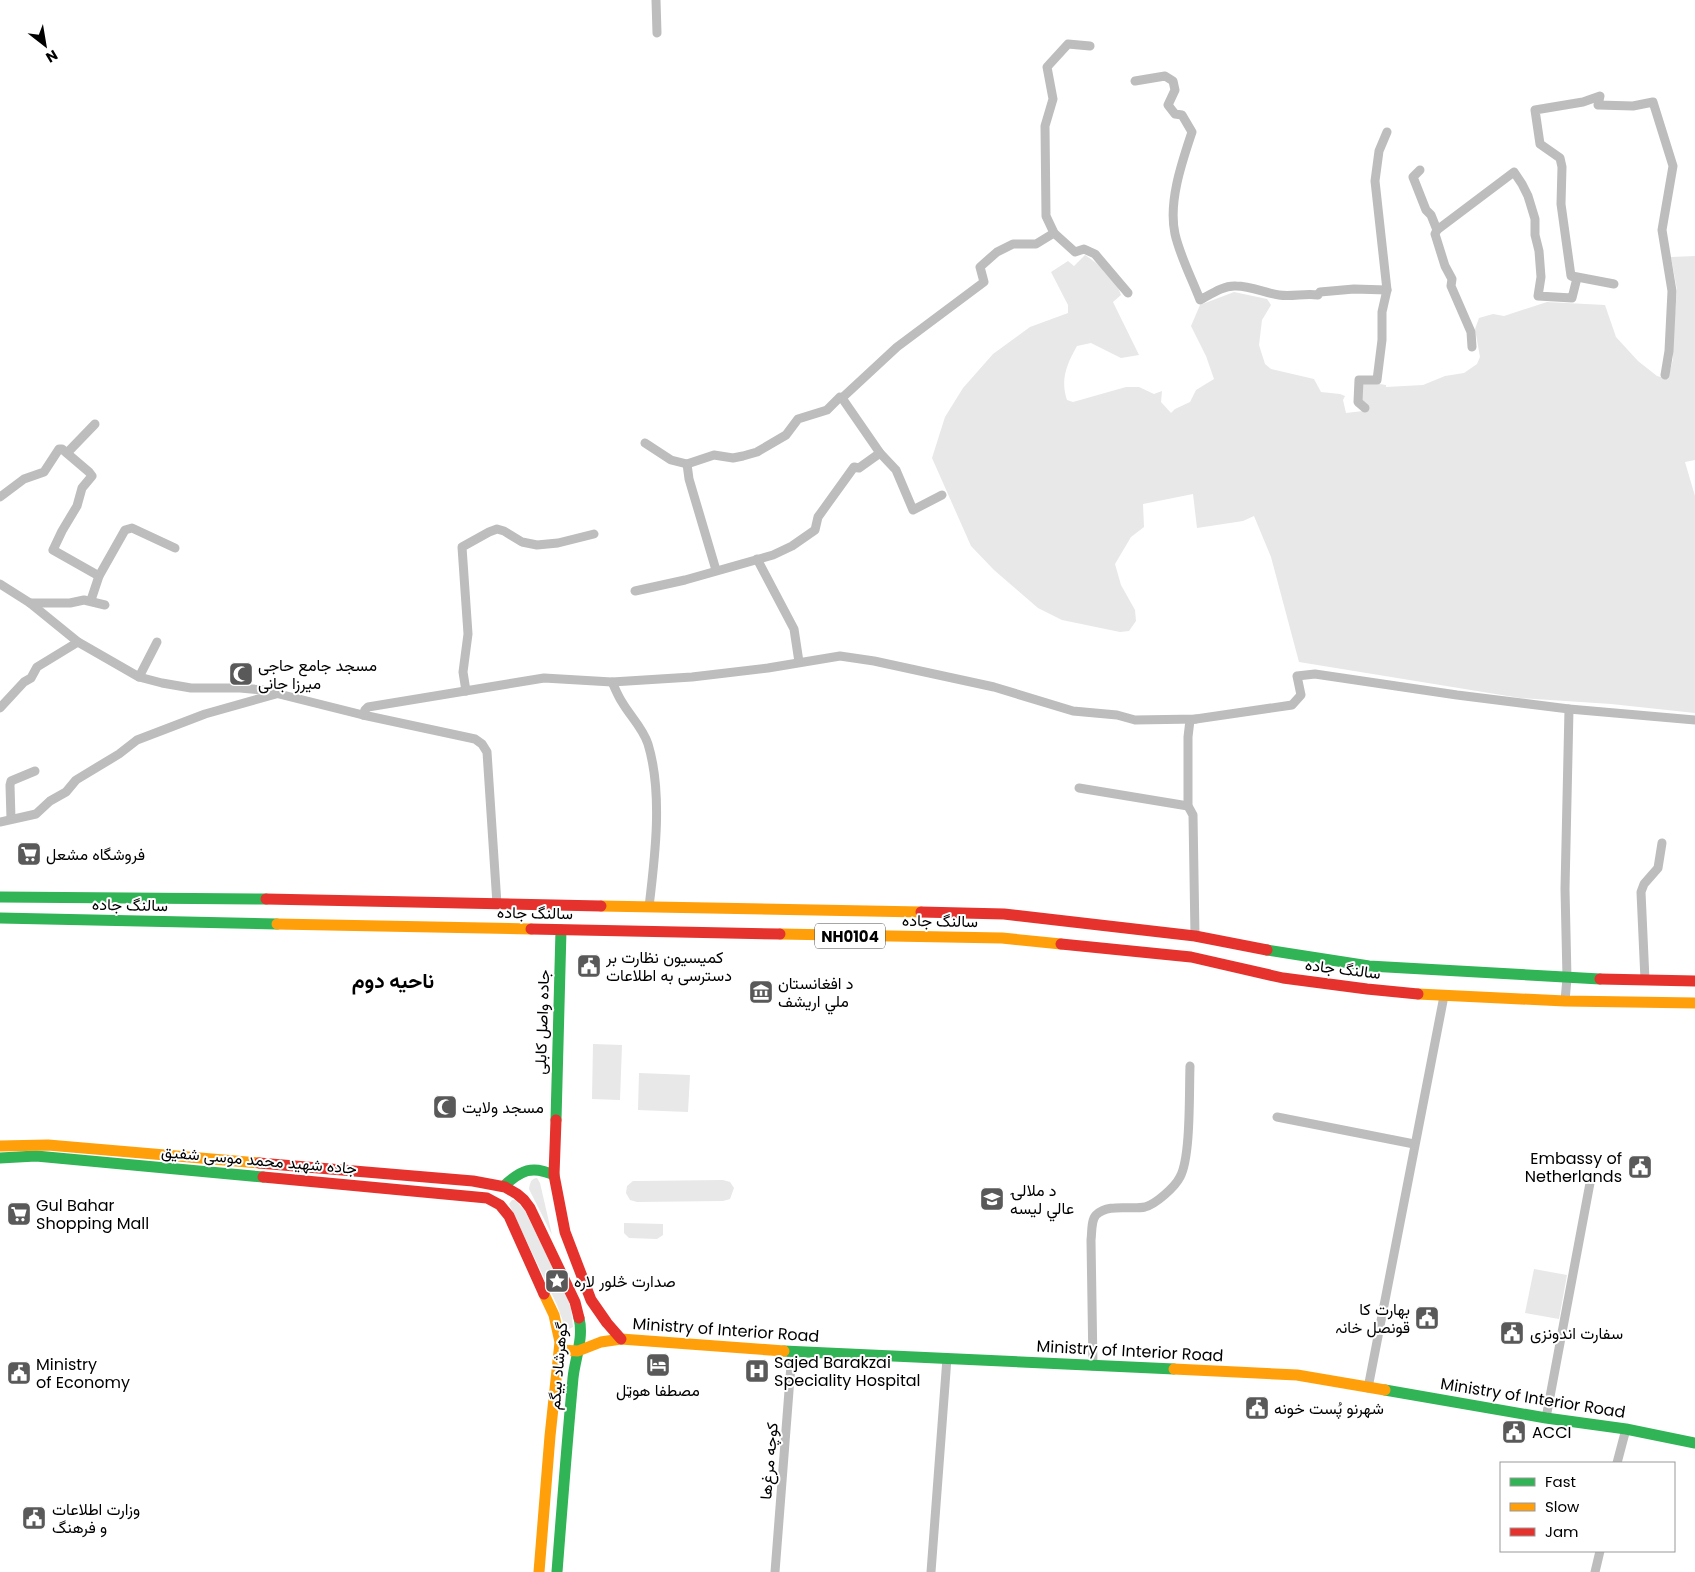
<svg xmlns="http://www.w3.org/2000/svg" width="1695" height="1572" viewBox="0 0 1695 1572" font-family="Poppins,Vazirmatn,sans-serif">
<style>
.green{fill:#e8e8e8}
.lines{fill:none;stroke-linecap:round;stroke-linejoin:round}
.street{stroke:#bdbdbd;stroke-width:9}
.fast{stroke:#30b455;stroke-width:11}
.slow{stroke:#ff9f0a;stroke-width:11}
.jam{stroke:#e5322d;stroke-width:11}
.labels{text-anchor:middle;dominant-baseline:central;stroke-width:4;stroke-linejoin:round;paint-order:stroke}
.shield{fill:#fff;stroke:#4c4c4c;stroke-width:1}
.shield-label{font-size:15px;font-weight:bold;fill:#000}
.poi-label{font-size:16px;fill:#000;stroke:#fff;text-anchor:start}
.street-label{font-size:16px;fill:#000;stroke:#fff}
.district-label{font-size:21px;font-weight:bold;fill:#000;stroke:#fff}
</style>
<rect width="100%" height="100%" fill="#fff"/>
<!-- green -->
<g class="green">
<path d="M 1085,255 C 1099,264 1116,279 1121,295 L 1113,302 L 1139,355 L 1121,358 L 1091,343 L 1077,346 C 1067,364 1060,379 1067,400 L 1073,402 L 1126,387 L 1139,387 L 1154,394 L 1162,391 L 1161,402 L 1171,413 L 1175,409 L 1190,402 L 1196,390 L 1214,379 L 1206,356 L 1191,326 L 1200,305 L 1234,292 L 1267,299 L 1271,305 L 1262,320 L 1259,345 L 1265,364 L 1271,369 L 1314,379 L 1321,392 L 1340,394 L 1345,396 L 1343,400 L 1346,413 L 1363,411 L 1361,385 L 1367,382 L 1386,385 L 1386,387 L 1423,385 L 1445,376 L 1464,373 L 1477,364 L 1480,357 L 1475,329 L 1479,318 L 1493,314 L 1504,316 L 1547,302 L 1605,305 L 1616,337 L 1638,361 L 1657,376 L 1668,379 L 1673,359 L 1673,336 L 1677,290 L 1671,257 L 1695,256 L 1695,460 L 1685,462 L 1695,496 L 1695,713 L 1611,704 L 1520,698 L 1299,662 L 1271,557 L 1254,516 L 1243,521 L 1197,528 L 1193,494 L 1143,504 L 1144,527 L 1131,537 L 1115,564 L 1121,585 L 1135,610 L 1136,621 L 1129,631 L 1120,632 L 1062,620 L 1038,608 L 994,570 L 971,546 L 932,458 L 945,417 L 963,388 L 993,354 L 1030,327 L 1068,313 L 1068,305 L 1051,272 L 1068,261 L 1074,266 Z"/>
<path d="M 593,1044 L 622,1045 L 620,1100 L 592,1099 Z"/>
<path d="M 639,1073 L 690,1075 L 688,1112 L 638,1110 Z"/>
<path d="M 537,1178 L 540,1183 L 552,1235 L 529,1189 C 530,1183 531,1178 537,1178 Z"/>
<path d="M 723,1180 L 730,1182 L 734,1188 L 730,1199 L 723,1201 L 637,1202 L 630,1200 L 626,1193 L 627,1186 L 633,1181 L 637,1181 Z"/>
<path d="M 512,1200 L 515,1200 L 525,1211 L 567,1297 L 571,1309 L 573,1327 L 569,1329 L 565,1327 L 557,1305 L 509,1204 Z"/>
<path d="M 624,1223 L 663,1224 L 663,1235 L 657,1239 L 629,1238 L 624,1233 Z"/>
<path d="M 1534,1269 L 1567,1275 L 1559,1319 L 1525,1313 Z"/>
</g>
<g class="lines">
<!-- street -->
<g class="street">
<path d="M 656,0 L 657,33"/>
<path d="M 1090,46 L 1068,44 L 1047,67 L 1053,99 L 1045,126 L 1046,216 L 1054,233 L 1075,252 L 1084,249 L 1095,254 L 1128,293"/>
<path d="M 1135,81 L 1165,76 L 1173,81 L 1175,90 L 1168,105 L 1175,114 L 1182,115 L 1192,132 C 1182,162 1168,202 1175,234 C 1180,256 1192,279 1200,300 C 1211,294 1224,285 1236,286 C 1251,286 1265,293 1279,295 C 1292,297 1305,293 1318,295 L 1320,292 L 1354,289 L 1387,290"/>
<path d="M 1420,170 L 1413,177 L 1426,210 L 1431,215 L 1437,230 L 1435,234 L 1445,266 L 1452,279 L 1451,286 L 1471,332 L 1472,347"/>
<path d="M 1437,230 L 1514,172 L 1522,184 L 1528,196 L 1535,219 L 1535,235 L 1539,251 L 1541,277 L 1538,296 L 1572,298 L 1577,278 L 1571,276 L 1561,204 L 1562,167 L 1560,158 L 1540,144 L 1535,110 L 1583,102 L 1600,96 L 1598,105 L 1633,106 L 1653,102 L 1673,166 L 1662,230 L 1672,291 L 1669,351 L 1665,375"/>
<path d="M 1572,276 L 1614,284"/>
<path d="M 842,398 L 880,453 L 896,470 L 913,510 L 942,495"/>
<path d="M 1365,408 L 1358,402 L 1359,380 L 1377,380 L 1382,340 L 1382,312 L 1387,290 L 1375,181 L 1379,151 L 1387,132"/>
<path d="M 645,443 L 671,460 L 687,464 L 714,455 L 733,458 L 743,456 L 757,452 L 786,435 L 798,419 L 827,410 L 840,397 L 842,398 L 897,347 L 984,282 L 980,267 L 997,252 L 1013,244 L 1036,244 L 1054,233"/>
<path d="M 67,453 L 95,424"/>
<path d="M 687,464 L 689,479 L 716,570"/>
<path d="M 0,497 L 24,479 L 44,472 L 59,449 L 62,449 L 89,472 L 92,476 L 82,488 L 77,506 L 62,531 L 53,550 L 99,576"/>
<path d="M 757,559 L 794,629 L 799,662"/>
<path d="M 0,584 L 30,603 L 78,642 L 139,677 L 162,683 L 191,688 L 240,688 L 263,690 L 363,715 L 475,739 L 482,744 L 487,752 L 497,904"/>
<path d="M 635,591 L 685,580 L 773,555 L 792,546 L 815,530 L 818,517 L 854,467 L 859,468 L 880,453"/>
<path d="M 91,600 L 99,576 L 125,530 L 132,528 L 175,548"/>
<path d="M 30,603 L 70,603 L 84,600 L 105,605"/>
<path d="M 139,677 L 157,642"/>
<path d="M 612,682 C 615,688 618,696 622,702 C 630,716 643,728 648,744 C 663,793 655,857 649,907"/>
<path d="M 466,691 L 463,672 L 468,634 L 462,547 L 489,532 L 497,529 L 504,531 L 522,542 L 537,545 L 558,543 L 594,534"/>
<path d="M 0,708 L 24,682 L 31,678 L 37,667 L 78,642"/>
<path d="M 363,715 L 365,710 L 368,707 L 544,678 L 612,682 L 692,677 L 768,668 L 840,656 L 874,661 L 994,687 L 1073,711 L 1117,715 L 1135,720 L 1196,719 L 1292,705 L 1301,695 L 1297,676 L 1315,674 L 1457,695 L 1569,709 L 1695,720"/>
<path d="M 1079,788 L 1188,806"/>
<path d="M 11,819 L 10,785 L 11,781 L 35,771"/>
<path d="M 0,822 L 36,814 L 50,801 L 66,792 L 76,780 L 119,754 L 137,740 L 205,714 L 276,694"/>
<path d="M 1195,936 L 1193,815 L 1188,806 L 1188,737 L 1190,720 L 1196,719"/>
<path d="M 1645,980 L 1641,892 L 1644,884 L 1658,868 L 1662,843"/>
<path d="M 1565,1001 L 1567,978 L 1565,889 L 1569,709"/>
<path d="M 1277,1117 L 1414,1144"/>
<path d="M 1093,1366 L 1091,1240 C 1092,1233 1091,1220 1096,1215 C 1109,1203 1130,1210 1145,1207 C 1156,1204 1175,1187 1180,1177 C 1191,1157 1189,1092 1190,1066"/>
<path d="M 1368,1388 L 1444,996"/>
<path d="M 1546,1418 L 1590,1183"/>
<path d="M 1617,1463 L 1626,1429"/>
<path d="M 775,1572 L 792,1352"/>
<path d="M 931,1572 L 947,1358"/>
<path d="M 1595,1572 L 1600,1551"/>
</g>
<!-- fast -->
<g class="fast">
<path d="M 0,897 L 266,899"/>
<path d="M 0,918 L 277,924"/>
<path d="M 1267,950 L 1369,966 L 1600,979"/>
<path d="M 556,1120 L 561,930"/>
<path d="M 0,1158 L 36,1156 L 263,1177"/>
<path d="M 504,1186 C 521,1170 532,1165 554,1175"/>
<path d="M 784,1351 L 1174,1369"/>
<path d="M 1385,1390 L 1546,1418 L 1626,1429 L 1695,1443"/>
<path d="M 557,1572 C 562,1507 567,1443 573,1378 C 575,1358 584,1338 579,1318"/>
</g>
<!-- slow -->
<g class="slow">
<path d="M 601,906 L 921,912"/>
<path d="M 277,924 L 531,929"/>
<path d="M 780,934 L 1002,938 L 1061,944"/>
<path d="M 1418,994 L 1565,1001 L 1695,1003"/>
<path d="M 0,1146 L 48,1145 L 259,1163"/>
<path d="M 560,1350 L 578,1351 L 601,1342 L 621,1339 L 784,1351"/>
<path d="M 1174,1369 L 1297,1375 L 1385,1390"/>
<path d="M 539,1572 L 550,1436 L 560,1342 L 554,1315 L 544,1294"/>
</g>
<!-- jam -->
<g class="jam">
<path d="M 266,899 L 601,906"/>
<path d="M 921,912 L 1004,914 L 1195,936 L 1267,950"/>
<path d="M 531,929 L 780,934"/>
<path d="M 1061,944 L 1191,957 L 1283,978 L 1367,989 L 1418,994"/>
<path d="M 1600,979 L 1695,981"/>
<path d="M 556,1120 L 554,1175 L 565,1232 L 591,1300 L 607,1323 L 621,1339"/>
<path d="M 259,1163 L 473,1181 L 505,1187 L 517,1194 L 524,1200 L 530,1208 L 575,1302 L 579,1318"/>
<path d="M 263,1177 L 487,1198 L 500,1205 L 509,1216 L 544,1294"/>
</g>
</g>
<!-- icons -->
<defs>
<symbol id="mosque-square" viewBox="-11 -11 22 22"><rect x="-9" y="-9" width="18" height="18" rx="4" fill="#595959" stroke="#fff"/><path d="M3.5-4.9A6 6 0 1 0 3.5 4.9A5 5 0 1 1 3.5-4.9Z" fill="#fff"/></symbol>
<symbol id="supermarket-square" viewBox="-11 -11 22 22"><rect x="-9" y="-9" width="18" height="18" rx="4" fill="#595959" stroke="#fff"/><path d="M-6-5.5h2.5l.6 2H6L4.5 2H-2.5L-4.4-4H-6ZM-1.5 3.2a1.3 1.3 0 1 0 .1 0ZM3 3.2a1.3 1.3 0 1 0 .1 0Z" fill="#fff"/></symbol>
<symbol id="civic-square" viewBox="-11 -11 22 22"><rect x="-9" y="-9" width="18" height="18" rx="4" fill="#595959" stroke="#fff"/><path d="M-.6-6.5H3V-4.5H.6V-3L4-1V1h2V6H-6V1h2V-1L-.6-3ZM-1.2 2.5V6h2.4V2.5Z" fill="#fff"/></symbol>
<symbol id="museum-square" viewBox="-11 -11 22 22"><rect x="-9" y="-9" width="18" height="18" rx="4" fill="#595959" stroke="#fff"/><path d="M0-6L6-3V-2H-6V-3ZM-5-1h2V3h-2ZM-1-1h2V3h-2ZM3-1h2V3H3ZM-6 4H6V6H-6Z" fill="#fff"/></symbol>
<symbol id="school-square" viewBox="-11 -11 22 22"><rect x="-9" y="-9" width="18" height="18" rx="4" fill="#595959" stroke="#fff"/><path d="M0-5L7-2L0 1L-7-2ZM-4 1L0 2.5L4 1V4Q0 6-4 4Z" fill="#fff"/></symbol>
<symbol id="sight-square" viewBox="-11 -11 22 22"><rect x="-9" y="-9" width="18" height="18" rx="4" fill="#595959" stroke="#fff"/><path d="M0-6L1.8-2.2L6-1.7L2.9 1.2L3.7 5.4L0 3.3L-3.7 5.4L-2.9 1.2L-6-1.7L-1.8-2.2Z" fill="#fff"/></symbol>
<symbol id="hotel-square" viewBox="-11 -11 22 22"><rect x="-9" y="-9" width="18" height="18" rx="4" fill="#595959" stroke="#fff"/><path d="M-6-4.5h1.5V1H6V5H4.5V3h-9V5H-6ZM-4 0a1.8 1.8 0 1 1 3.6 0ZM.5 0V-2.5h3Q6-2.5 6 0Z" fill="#fff"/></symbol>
<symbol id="hospital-square" viewBox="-11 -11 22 22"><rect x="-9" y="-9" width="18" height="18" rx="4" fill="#595959" stroke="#fff"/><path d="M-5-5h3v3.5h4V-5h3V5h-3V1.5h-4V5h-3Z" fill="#fff"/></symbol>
</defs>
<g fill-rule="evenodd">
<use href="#mosque-square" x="227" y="660" width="28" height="28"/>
<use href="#supermarket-square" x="15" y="840" width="28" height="28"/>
<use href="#civic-square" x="575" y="952" width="28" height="28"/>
<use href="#museum-square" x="747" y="978" width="28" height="28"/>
<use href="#mosque-square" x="431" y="1093" width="28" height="28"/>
<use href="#civic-square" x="1626" y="1153" width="28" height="28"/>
<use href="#school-square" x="978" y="1185" width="28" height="28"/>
<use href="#supermarket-square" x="5" y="1200" width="28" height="28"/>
<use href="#sight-square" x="543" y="1267" width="28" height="28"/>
<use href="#civic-square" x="1413" y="1304" width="28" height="28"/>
<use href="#civic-square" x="1498" y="1319" width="28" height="28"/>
<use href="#hotel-square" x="644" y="1351" width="28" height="28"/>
<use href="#hospital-square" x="743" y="1357" width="28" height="28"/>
<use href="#civic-square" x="5" y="1359" width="28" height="28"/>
<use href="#civic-square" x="1243" y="1394" width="28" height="28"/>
<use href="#civic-square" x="1500" y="1418" width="28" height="28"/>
<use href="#civic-square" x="20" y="1504" width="28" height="28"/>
</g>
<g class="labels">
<!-- shield labels -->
<rect class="shield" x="815" y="923.5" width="70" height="25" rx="4"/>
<g class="shield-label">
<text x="850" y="936">NH0104</text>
</g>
<!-- poi labels -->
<g class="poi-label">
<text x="258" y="665">مسجد جامع حاجی<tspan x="258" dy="18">میرزا جانی</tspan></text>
<text x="46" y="854">فروشگاه مشعل</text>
<text x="606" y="957">کمیسیون نظارت بر<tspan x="606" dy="18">دسترسی به اطلاعات</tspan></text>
<text x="778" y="983">د افغانستان<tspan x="778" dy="18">ملي اریشف</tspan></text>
<text x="462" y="1107">مسجد ولایت</text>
<text x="1622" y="1158" text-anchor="end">Embassy of<tspan x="1622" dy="18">Netherlands</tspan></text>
<text x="1010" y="1190">د ملالۍ<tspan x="1010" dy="18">عالي لیسه</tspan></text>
<text x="36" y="1205">Gul Bahar<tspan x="36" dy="18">Shopping Mall</tspan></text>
<text x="574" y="1281">صدارت څلور لاره</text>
<text x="1410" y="1309" text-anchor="end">بھارت کا<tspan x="1410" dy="18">قونصل خانہ</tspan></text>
<text x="1530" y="1333">سفارت اندونزی</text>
<text x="774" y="1362">Sajed Barakzai<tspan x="774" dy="18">Speciality Hospital</tspan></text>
<text x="36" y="1364">Ministry<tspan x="36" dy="18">of Economy</tspan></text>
<text x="658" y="1390" text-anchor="middle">مصطفا هوټل</text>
<text x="1274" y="1408">شهرنو پُست خونه</text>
<text x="1532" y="1432">ACCI</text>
<text x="52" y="1509">وزارت اطلاعات<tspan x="52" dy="18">و فرهنگ</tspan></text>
</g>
<!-- street labels -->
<g class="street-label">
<text transform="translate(130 905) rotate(1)">سالنگ جاده</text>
<text transform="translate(535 913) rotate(1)">سالنگ جاده</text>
<text transform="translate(940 921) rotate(1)">سالنگ جاده</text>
<text transform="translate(1343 969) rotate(7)">سالنگ جاده</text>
<text transform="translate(542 1022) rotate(-88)">جاده واصل کابلی</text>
<text transform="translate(259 1160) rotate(5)">جاده شهید محمد موسی شفیق</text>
<text transform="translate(726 1330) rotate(4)">Ministry of Interior Road</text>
<text transform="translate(1130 1351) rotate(3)">Ministry of Interior Road</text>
<text transform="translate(558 1366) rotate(-85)">گوهرشاد بیگم</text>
<text transform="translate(1533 1398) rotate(9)">Ministry of Interior Road</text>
<text transform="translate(769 1461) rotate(-85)">کوچه مرغ‌ها</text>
</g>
<!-- district labels -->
<g class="district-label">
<text x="393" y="980">ناحیه دوم</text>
</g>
</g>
<!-- legend -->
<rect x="1500" y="1462" width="175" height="90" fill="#ffffff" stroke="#999999"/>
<rect x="1510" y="1478" width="25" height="8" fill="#30b455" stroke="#999999"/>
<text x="1545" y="1487" font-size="15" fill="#000000">Fast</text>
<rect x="1510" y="1503" width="25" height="8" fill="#ff9f0a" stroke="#999999"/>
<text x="1545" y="1512" font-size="15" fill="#000000">Slow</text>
<rect x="1510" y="1528" width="25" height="8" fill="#e5322d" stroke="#999999"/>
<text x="1545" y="1537" font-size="15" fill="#000000">Jam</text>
<!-- north arrow -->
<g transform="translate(45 45) rotate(149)" stroke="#ffffff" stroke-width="4" paint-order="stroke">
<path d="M0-4L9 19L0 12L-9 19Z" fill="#000000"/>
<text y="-8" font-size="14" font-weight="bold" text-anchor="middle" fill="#000000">N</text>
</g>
</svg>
